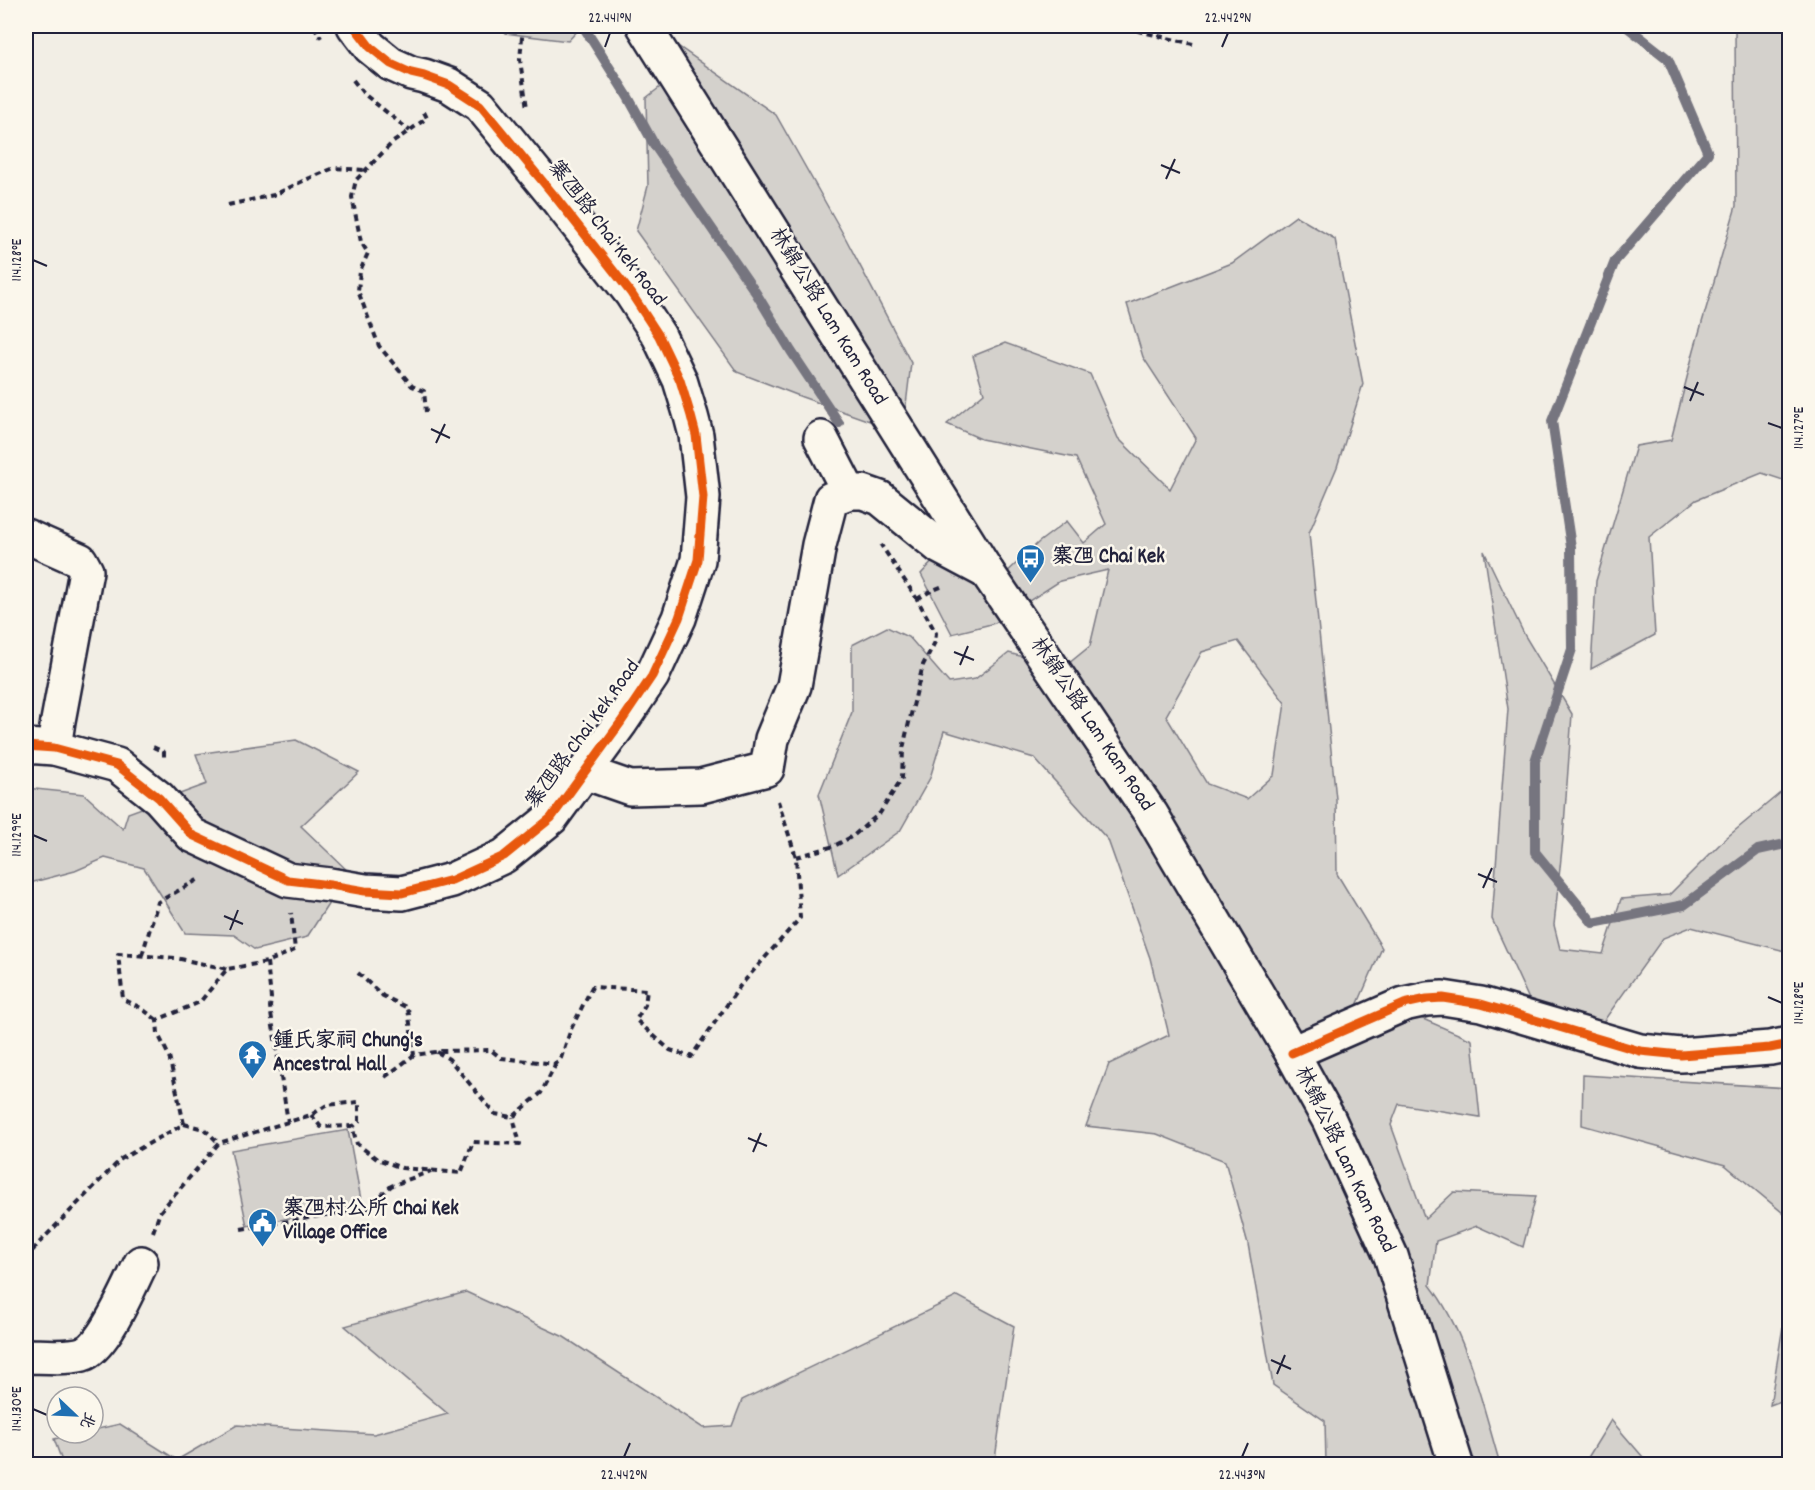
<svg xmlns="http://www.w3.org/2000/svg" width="1815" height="1490" viewBox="0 0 1815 1490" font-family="Dekko,'LXGW WenKai TC',sans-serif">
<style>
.green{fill:#d4d1cc;stroke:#7b7a84;stroke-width:1.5;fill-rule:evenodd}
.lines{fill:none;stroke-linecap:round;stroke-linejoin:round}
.stream{stroke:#76747f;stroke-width:10}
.minor-casing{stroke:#22223b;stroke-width:38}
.major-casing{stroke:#22223b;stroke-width:38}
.path{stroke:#22223b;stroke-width:4;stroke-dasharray:6 4.5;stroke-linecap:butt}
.minor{stroke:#fbf7ec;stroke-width:33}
.major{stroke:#fbf7ec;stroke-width:33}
.cycleway-casing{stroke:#fbf7ec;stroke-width:13}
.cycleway{stroke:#e8590c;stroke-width:9}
.ticks{fill:none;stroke:#22223b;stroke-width:2}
.labels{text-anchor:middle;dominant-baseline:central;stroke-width:5;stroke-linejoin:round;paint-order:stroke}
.street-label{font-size:21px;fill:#22223b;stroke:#fbf7ec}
.poi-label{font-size:21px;font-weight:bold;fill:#22223b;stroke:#fbf7ec;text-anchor:start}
.neatline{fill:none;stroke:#22223b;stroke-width:2}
.ticks-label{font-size:15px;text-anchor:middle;fill:#22223b}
</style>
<rect width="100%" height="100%" fill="#f2eee5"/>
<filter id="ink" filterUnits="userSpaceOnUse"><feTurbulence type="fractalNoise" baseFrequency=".0167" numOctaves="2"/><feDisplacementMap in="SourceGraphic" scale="12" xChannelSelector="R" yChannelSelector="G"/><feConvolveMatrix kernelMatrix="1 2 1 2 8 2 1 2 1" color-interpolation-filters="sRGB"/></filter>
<g filter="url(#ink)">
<!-- green -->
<g class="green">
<path d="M 506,26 L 582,26 L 568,41 L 505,33 Z"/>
<path d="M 642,26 L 666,26 L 668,39 L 776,115 L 846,239 L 911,363 L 905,413 L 878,424 L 802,397 L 737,372 L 636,231 L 648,186 L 646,98 L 682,70 Z"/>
<path d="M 1735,26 L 1789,26 L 1789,482 L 1762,473 L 1696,500 L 1649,537 L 1655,635 L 1591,669 L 1596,581 L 1636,446 L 1671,440 L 1694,350 L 1736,206 Z"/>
<path d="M 1296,216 L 1335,239 L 1363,384 L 1337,467 L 1309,533 L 1336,799 L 1337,874 L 1382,948 L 1352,1017 L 1416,1016 L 1472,1040 L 1480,1117 L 1399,1104 L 1391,1125 L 1425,1219 L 1454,1192 L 1536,1196 L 1523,1247 L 1477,1226 L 1436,1241 L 1430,1285 C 1467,1332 1483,1407 1500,1464 L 1326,1464 L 1325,1421 L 1273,1385 L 1248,1244 L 1225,1161 L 1157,1134 L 1086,1126 L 1109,1064 L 1169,1035 L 1150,958 L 1108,840 L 1034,758 L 944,731 L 930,778 L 900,831 L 838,875 L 819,794 L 852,712 L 852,645 L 887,627 L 910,638 L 949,683 L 975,679 L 1009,653 L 1063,668 L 1090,646 L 1108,570 L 1060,581 L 995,623 L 952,634 L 921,574 L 951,542 L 1003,576 L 1039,542 L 1067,521 L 1084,543 L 1106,524 L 1076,458 L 981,439 L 947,424 L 984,393 L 973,356 L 1005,343 L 1090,374 L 1118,438 L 1170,489 L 1196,438 L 1143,357 L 1127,304 L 1232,263 ZM 1238,641 L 1285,703 L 1274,775 L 1247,799 L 1207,784 L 1166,716 L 1202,652 Z"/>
<path d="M 1484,551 L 1525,636 L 1572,714 L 1563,839 L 1554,925 L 1560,949 L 1603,954 L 1621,899 L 1669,895 L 1726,838 L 1785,789 L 1790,791 L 1789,952 L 1691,927 L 1663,938 L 1603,1022 L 1533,1008 L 1492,919 L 1508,709 Z"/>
<path d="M 296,740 L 359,772 L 301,826 L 349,872 L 307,937 L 255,950 L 234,935 L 185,933 L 144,868 L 105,858 L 75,871 L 26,884 L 26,788 L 84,794 L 123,829 L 128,813 L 207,784 L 196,754 Z"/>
<path d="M 1583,1075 L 1789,1088 L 1789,1218 L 1725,1165 L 1582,1125 Z"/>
<path d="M 348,1130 L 362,1205 L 247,1226 L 231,1150 Z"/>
<path d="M 1789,1290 L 1789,1398 L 1770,1405 Z"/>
<path d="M 466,1292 L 564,1337 L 703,1428 L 732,1426 L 742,1400 L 958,1296 L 1014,1326 L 995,1459 L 1003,1464 L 63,1464 L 54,1439 L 79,1433 L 93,1433 L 93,1430 L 120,1424 L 177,1460 L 237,1425 L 374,1434 L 448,1414 L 345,1326 Z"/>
<path d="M 1611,1420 L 1649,1464 L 1584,1464 Z"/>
</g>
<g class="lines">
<!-- stream -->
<g class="stream">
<path d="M 583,26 L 628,97 L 655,146 L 756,293 L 791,351 L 839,423"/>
<path d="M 1626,26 L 1668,59 L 1708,153 L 1615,261 L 1552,421 L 1571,547 L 1572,649 L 1535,761 L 1535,852 L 1593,923 L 1684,905 L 1758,850 L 1790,843"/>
</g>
<defs>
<g id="minor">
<path d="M 821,438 L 849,492"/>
<path d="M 26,536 L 80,560 L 86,571 L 58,721 L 54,748"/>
<path d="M 26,746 L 54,748 L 117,765 L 159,798 L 192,835 L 288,880 L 330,885 L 365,891 L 402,893 L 452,880 L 504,856 L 551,818 L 621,722 L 652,676 L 679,618 L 698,560 L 703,497 L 696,435 L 691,416 L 680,380 L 659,336 L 631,293 L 557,199 L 480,105 L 449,85 L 424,76 L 411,73 L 391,64 L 370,47 L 354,26"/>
<path d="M 584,772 L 630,788 L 701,786 L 767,769 L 772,739 L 794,686 L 819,545 L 831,499 L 849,492 L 863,492 L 880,498 L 940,547 L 987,572"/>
<path d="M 1292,1053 L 1404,1004 L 1427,999 L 1443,998 L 1481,1004 L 1640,1051 L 1681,1055 L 1770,1048 L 1790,1044"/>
<path d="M 26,1356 C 42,1356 71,1359 85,1353 C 106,1343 130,1285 141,1263"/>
</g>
<path id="major" d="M 644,26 L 987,572 L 1151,814 L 1292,1053 L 1329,1120 L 1391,1256 L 1456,1464"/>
</defs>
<!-- minor casing -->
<use href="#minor" class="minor-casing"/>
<!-- major casing -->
<use href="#major" class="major-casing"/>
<!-- path -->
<g class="path">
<path d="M 314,26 L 321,38"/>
<path d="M 523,26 L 520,60 L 527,108"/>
<path d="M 1117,26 L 1193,44"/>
<path d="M 353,80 L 364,94 L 410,131"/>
<path d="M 424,112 L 427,118 L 392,143 L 356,180 L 352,197 L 361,242 L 368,253 L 360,271 L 358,291 L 379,346 L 412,386 L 424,391 L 426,412"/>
<path d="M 228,205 L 274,195 L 305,180 L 334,168 L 364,170"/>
<path d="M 917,599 L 929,592 L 943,586"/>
<path d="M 153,747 L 164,752 L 164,760"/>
<path d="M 796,857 L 834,846 L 853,836 L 880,813 L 902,778 L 903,749 L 906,735 L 923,665 L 935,642 L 936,633 L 917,599 L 881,545"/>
<path d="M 142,955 L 158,902 L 201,878"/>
<path d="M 267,962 L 271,998 L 270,1007 L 288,1122"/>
<path d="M 358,973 L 383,996 L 408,1008 L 414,1055"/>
<path d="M 157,1020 L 141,1008 L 123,999 L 118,954 L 176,958 L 227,969"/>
<path d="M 437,1052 L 449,1059 L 495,1114 L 513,1117 L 541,1093 L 556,1064"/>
<path d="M 385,1077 L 414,1055 L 442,1051 L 491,1050 L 501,1058 L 556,1064 L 561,1058 L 571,1029 L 592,987 L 647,990 L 645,1005 L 636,1020 L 670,1050 L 691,1057 L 740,986 L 800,918 L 796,857 L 778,801"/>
<path d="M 311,1115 L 321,1127 L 352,1126 L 357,1144 L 377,1159 L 402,1168 L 461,1173 L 473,1142 L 520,1144 L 513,1117"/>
<path d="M 184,1124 L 169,1056 L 158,1034 L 157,1020 L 200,1002 L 227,969 L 267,962 L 295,950 L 291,913"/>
<path d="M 241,1229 L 368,1208 L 391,1186 L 431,1171"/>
<path d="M 153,1232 L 160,1212 L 219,1143 L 311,1115 L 327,1105 L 359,1102 L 359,1121 L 353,1127"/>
<path d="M 26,1259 L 38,1244 L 121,1159 L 184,1124 L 204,1129 L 219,1143"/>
</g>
<!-- minor -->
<use href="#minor" class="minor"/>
<!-- major -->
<use href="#major" class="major"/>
<defs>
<g id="cycleway">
<path d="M 26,746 L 54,748 L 117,765 L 159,798 L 192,835 L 288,880 L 330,885 L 365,891 L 402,893 L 452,880 L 504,856 L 551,818 L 621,722 L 652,676 L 679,618 L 698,560 L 703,497 L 696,435 L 691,416 L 680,380 L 659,336 L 631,293 L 557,199 L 480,105 L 449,85 L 424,76 L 411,73 L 391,64 L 370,47 L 354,26"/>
<path d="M 1292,1053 L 1404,1004 L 1427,999 L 1443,998 L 1481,1004 L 1640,1051 L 1681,1055 L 1770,1048 L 1790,1044"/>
</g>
</defs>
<!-- cycleway casing -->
<use href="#cycleway" class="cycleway-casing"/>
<!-- cycleway -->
<use href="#cycleway" class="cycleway"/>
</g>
</g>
<!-- ticks -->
<path class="ticks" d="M 605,47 L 610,33M 1222,47 L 1228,33M 1161,165 L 1180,173M 1166,179 L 1175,159M 33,260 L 47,266M 1684,387 L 1704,395M 1690,401 L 1698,382M 1768,423 L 1782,428M 431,429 L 450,438M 436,443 L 445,424M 954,652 L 974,660M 960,665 L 968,646M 33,835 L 47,841M 1478,874 L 1497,882M 1483,888 L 1492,868M 224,916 L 243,924M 230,930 L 238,910M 1768,997 L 1782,1003M 748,1138 L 767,1146M 753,1152 L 761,1133M 1271,1360 L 1291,1369M 1277,1374 L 1285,1355M 33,1409 L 47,1415M 624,1457 L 630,1443M 1242,1457 L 1248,1443"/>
<!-- icons -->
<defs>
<symbol id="bus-pin" viewBox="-11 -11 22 30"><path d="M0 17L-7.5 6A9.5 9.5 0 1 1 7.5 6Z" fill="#1f6fb2" stroke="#fbf7ec"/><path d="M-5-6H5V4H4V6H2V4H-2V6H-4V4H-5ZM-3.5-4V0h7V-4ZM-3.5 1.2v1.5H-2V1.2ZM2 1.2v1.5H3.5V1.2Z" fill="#fff"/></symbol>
<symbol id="temple-pin" viewBox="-11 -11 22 30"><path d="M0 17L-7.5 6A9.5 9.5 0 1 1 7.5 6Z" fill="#1f6fb2" stroke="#fbf7ec"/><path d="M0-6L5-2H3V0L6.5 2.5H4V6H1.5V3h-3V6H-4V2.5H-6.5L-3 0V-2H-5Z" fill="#fff"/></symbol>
<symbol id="civic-pin" viewBox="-11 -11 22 30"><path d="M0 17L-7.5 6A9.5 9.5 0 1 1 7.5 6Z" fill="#1f6fb2" stroke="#fbf7ec"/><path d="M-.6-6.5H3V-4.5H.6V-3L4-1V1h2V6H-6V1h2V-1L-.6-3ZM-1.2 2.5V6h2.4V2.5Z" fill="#fff"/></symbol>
</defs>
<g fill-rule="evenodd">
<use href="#bus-pin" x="1014" y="542" width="33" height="45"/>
<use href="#temple-pin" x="236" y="1038" width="33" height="45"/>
<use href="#civic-pin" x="246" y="1206" width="33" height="45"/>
</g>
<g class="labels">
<!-- street labels -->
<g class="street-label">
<text transform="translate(606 234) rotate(52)">寨乪路 Chai Kek Road</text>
<text transform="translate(827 317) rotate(58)">林錦公路 Lam Kam Road</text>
<text transform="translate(1091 725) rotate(56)">林錦公路 Lam Kam Road</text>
<text transform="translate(584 735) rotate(-54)">寨乪路 Chai Kek Road</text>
<text transform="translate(1344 1160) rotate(64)">林錦公路 Lam Kam Road</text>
</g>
<!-- poi labels -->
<g class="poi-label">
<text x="1052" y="558">寨乪 Chai Kek</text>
<text x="273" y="1042">鍾氏家祠 Chung's<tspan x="273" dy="24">Ancestral Hall</tspan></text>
<text x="283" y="1210">寨乪村公所 Chai Kek<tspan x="283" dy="24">Village Office</tspan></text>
</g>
</g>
<!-- margin -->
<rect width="1815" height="1490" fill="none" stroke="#fbf7ec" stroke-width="66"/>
<!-- north arrow -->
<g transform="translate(75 1415) rotate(113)"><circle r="28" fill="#fbf7ec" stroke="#a4a2a5" stroke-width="1.5"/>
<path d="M0-4.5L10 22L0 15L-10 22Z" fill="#1f6fb2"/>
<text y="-9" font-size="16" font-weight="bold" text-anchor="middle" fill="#22223b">北</text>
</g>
<rect x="33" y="33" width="1749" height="1424" class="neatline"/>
<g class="ticks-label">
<text x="610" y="22">22.441°N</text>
<text x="1228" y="22">22.442°N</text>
<text transform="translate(16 260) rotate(-90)" y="5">114.128°E</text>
<text transform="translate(1798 428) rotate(-90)" y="5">114.127°E</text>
<text transform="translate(16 835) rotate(-90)" y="5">114.129°E</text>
<text transform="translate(1798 1003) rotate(-90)" y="5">114.128°E</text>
<text transform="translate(16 1409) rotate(-90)" y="5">114.130°E</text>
<text x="624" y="1479">22.442°N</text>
<text x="1242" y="1479">22.443°N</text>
</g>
</svg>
